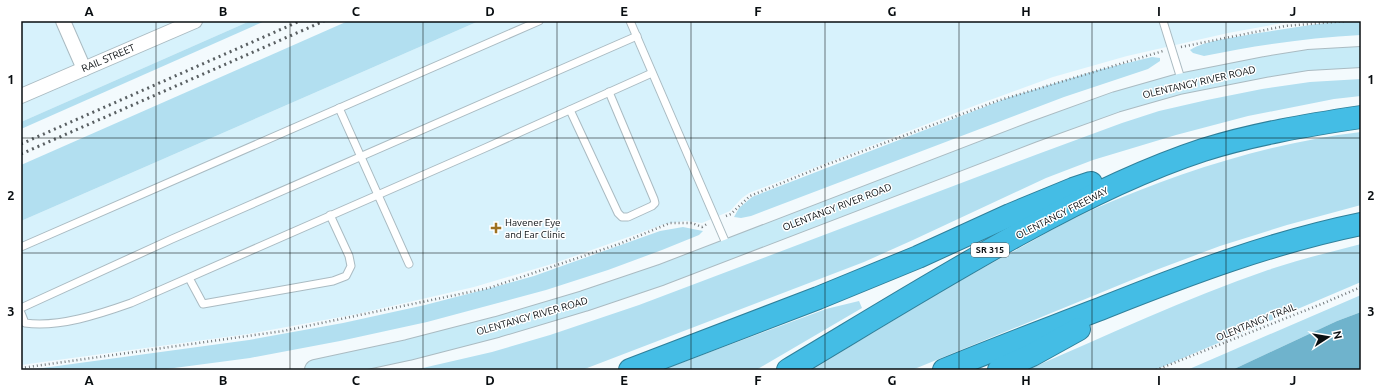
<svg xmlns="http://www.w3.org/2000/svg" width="1382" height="391" viewBox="0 0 1382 391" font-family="Ubuntu,sans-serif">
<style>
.built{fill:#d7f2fc}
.green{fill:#b2dff0}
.water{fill:#6fb3cc}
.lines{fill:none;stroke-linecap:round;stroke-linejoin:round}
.service-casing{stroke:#aabbc2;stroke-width:9}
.minor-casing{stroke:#aabbc2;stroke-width:16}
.secondary-casing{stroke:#aabbc2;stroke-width:22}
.motorway-casing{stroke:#2f809b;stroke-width:24}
.path{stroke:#747a7d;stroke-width:2.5;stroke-dasharray:1 3;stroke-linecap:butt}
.service{stroke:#fff;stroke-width:7}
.minor{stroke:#fff;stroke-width:14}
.secondary{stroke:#c7ebf7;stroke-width:20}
.motorway{stroke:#44bde5;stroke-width:22}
.rail{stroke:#595f62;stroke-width:3;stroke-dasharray:2 4;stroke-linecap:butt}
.grid{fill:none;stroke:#090e11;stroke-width:1;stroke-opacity:0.55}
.poi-dot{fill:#9d7121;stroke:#fff;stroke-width:1.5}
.labels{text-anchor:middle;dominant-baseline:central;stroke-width:3;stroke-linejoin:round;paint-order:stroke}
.shield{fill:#fff;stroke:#535658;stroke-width:1}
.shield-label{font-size:9px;font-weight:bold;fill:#090e11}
.street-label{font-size:10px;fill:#090e11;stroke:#fff}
.poi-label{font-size:10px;fill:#090e11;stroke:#fff;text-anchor:start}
.neatline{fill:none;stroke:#090e11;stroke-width:1.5}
.grid-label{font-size:13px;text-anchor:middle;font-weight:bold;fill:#090e11}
</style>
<rect width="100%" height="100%" fill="#f3fafd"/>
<!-- built -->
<g class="built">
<path d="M 21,21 L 250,21 L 21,122 Z"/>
<path d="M 479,21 L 1293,21 L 1228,33 L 1127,56 L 1053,77 L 971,107 L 749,193 L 742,198 L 730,211 L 702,223 L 686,221 L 665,224 L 555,263 L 474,287 L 357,314 L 248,334 L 21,365 L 21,221 Z"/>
</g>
<!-- green -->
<g class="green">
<path d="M 250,21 L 265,21 L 21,129 L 21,122 Z"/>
<path d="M 348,21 L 479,21 L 21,221 L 21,165 Z"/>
<path d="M 1361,21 L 1361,35 C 1308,38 1256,45 1204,56 L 1193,53 L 1190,50 C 1206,40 1233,38 1252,34 C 1288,29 1324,21 1361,21 Z"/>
<path d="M 1152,57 L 1160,58 L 1160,61 L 1148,69 L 1064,97 L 751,216 L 741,218 L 734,217 L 739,208 L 752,197 L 1010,97 L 1098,70 Z"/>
<path d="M 1361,79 L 1361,96 L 1334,99 L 1248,116 L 1176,135 L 1093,160 L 1046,178 L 913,240 L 864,262 L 582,370 L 414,370 L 492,352 L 550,335 L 639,305 L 1038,154 L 1122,123 L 1159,111 L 1207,100 L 1262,89 L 1310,82 Z"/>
<path d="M 1361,132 L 1361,205 L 1287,225 L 1220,246 L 1156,270 L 912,370 L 812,370 C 879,329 946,287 1016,250 C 1041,236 1067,221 1094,209 C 1180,172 1268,143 1361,132 Z"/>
<path d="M 683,227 L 703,231 L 699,235 L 662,250 L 608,270 L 546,290 L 427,322 L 340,341 L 250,358 L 159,370 L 28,370 L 249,340 L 343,323 L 425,305 L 487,289 L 534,276 L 660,231 Z"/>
<path d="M 1361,244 L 1361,282 L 1155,370 L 1027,370 C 1106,336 1186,298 1268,270 C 1298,260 1330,252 1361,244 Z"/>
<path d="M 1361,295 L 1361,312 L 1337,321 L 1232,370 L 1187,370 Z"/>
<path d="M 859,301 L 862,308 L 756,370 L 662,370 L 826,309 Z"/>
</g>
<!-- water -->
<path class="water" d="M 1361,312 L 1361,370 L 1232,370 L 1337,321 Z"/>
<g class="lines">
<defs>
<g id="service">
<path d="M 630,21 L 728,248"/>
<path d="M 1163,21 L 1182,82"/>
<path d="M 339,108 L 409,264"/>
<path d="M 570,110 L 618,213 L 622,217 L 628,217 L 652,206 L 655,203 L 654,199 L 609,92"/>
<path d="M 21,247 L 539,21"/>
<path d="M 189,278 L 203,304 L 333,281 L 346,276 L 351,266 L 349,256 L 330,215"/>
<path d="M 21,308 L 172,239 L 637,36"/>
<path d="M 21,313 L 25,323 C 58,328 100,314 131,303 L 485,148 L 652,73"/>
</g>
<g id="minor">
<path d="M 63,21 L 84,69"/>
<path d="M 21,96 L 195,21"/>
</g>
<path id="secondary" d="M 315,370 L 408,350 L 497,327 L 584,301 L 661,275 L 1033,132 L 1116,102 L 1179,84 L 1265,67 L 1308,60 L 1361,57"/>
<g id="motorway">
<path d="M 630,370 L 818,298 L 918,257 L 1010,215 L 1073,189 L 1091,183"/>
<path d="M 788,370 C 865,324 942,276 1021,233 C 1079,201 1139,171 1203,150 C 1254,134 1308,125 1361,117"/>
<path d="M 944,370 C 997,348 1051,328 1105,307 C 1188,274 1273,242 1361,224"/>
<path d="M 999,370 L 1032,355 L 1079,329"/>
</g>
</defs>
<!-- service casing -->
<use href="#service" class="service-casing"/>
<!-- minor casing -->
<use href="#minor" class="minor-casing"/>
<!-- secondary casing -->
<use href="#secondary" class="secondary-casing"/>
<!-- motorway casing -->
<use href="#motorway" class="motorway-casing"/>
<!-- path -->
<g class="path">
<path d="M 1181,47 L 1285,26 L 1346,21"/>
<path d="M 726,216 L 731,214 L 750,196 L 828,164 L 997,101 L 1163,51"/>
<path d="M 21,368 L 283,331 L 489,288 L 619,244 L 670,223 L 692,223 L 702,227 L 707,224"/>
<path d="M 1156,370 L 1324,303 L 1361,287"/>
</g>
<!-- service -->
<use href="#service" class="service"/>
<!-- minor -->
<use href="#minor" class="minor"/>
<!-- secondary -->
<use href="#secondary" class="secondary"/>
<!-- motorway -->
<use href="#motorway" class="motorway"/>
<!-- rail -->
<g class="rail">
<path d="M 21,144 L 300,21"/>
<path d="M 21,154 L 324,21"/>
</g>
</g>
<!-- grid -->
<path class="grid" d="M 156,21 L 156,370M 290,21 L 290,370M 423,21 L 423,370M 557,21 L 557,370M 691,21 L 691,370M 825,21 L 825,370M 959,21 L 959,370M 1092,21 L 1092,370M 1226,21 L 1226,370M 21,138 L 1361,138M 21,253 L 1361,253"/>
<!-- markers -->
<path class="poi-dot" d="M494 222h4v4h4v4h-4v4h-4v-4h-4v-4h4z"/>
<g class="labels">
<!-- shield labels -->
<rect class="shield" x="971" y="243" width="38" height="14" rx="3"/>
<g class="shield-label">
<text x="990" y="250">SR 315</text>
</g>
<!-- street labels -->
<g class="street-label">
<text transform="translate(108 58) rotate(-23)">RAIL STREET</text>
<text transform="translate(1199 82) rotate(-13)">OLENTANGY RIVER ROAD</text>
<text transform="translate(837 207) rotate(-21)">OLENTANGY RIVER ROAD</text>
<text transform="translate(1062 213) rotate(-27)">OLENTANGY FREEWAY</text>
<text transform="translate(532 316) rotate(-16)">OLENTANGY RIVER ROAD</text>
<text transform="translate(1256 322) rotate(-22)">OLENTANGY TRAIL</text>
</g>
<!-- poi labels -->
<g class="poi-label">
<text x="505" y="222">Havener Eye<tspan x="505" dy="12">and Ear Clinic</tspan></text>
</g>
</g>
<!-- border -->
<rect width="1382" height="391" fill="none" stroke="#ffffff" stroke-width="44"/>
<!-- north arrow -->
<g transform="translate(1328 337) rotate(78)" stroke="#ffffff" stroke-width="3" paint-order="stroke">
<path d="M0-3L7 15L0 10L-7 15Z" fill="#090e11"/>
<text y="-6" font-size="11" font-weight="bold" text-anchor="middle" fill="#090e11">N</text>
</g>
<rect x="22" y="22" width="1338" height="347" class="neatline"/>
<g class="grid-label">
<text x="89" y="16">A</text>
<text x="223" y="16">B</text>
<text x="356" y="16">C</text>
<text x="490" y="16">D</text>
<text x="624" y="16">E</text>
<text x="758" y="16">F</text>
<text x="892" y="16">G</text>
<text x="1026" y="16">H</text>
<text x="1159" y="16">I</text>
<text x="1293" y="16">J</text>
<text x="11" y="84">1</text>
<text x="1371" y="84">1</text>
<text x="11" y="200">2</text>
<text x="1371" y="200">2</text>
<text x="11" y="316">3</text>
<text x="1371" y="316">3</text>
<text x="89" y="385">A</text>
<text x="223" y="385">B</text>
<text x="356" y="385">C</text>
<text x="490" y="385">D</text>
<text x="624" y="385">E</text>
<text x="758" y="385">F</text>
<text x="892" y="385">G</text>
<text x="1026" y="385">H</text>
<text x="1159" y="385">I</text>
<text x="1293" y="385">J</text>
</g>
</svg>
